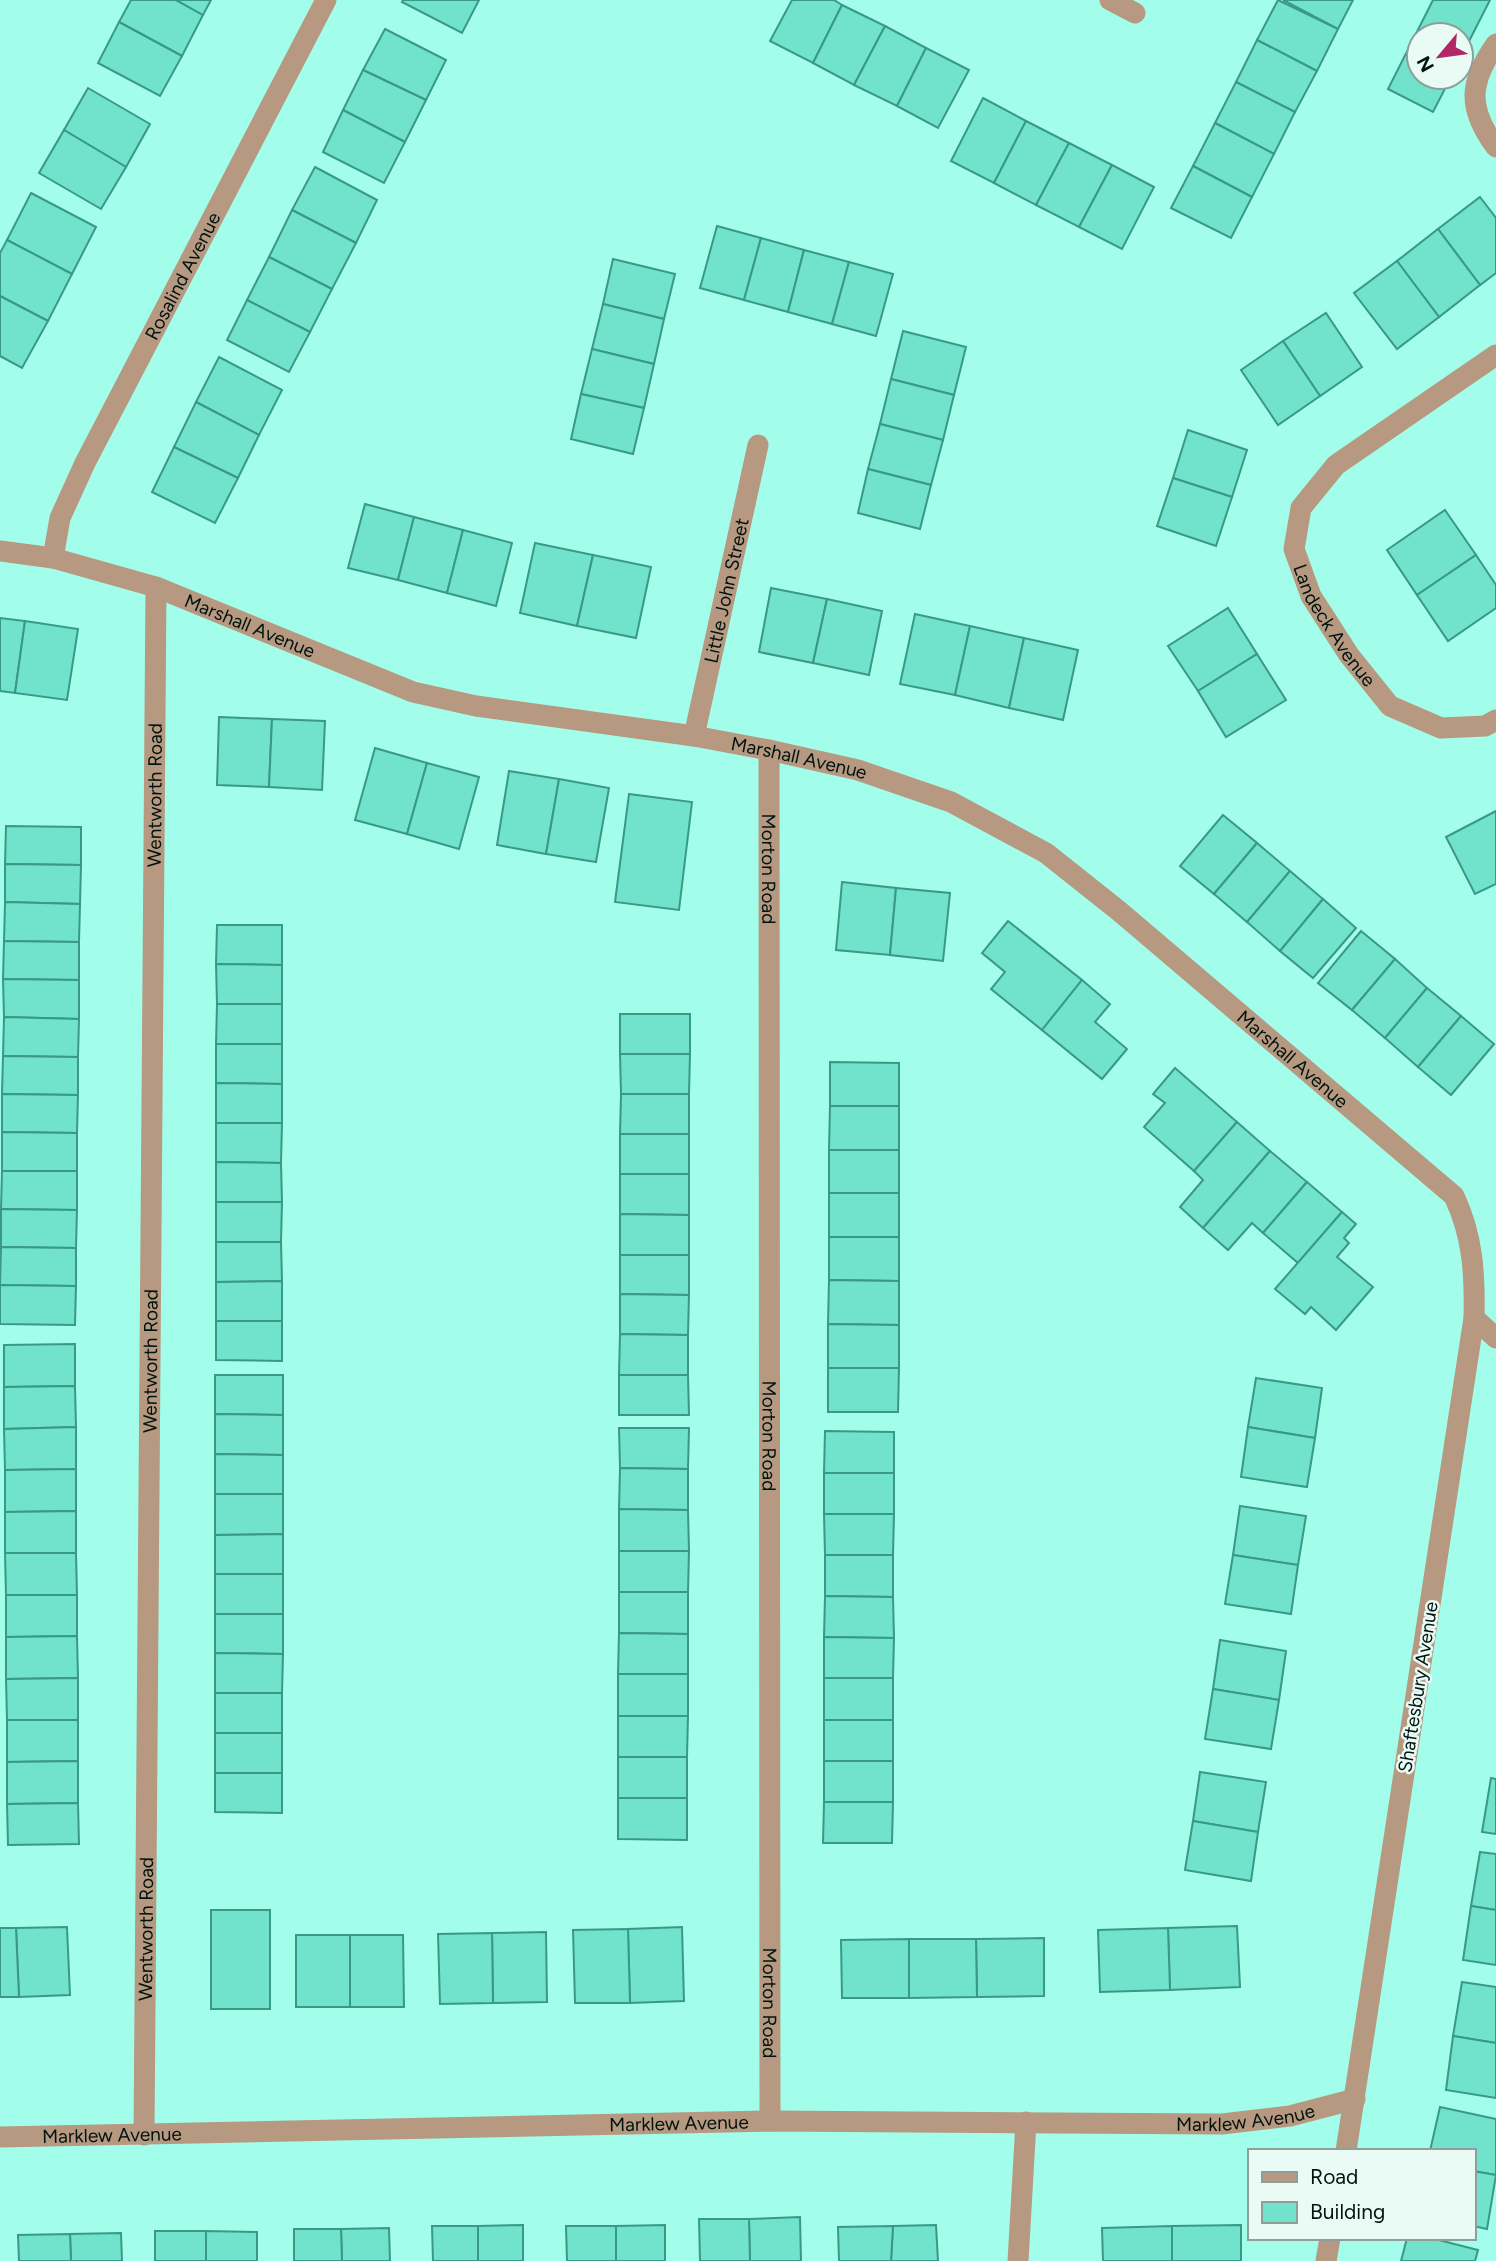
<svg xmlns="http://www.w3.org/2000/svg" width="1496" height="2261" viewBox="0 0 1496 2261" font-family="Figtree,sans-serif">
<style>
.building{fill:#71e2cb;stroke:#399987;stroke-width:2}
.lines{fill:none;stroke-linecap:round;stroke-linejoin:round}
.service{stroke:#b79881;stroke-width:21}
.minor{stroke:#b79881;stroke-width:21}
.labels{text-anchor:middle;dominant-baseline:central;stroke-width:5;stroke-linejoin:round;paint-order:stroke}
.street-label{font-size:19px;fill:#00140f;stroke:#eafbf6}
</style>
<rect width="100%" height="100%" fill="#a2feea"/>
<!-- building -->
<g class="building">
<path d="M 131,0 L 176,0 L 203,15 L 182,56 L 119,22 Z"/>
<path d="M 176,0 L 211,0 L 203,15 Z"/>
<path d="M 403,0 L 479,0 L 462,33 L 402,2 Z"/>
<path d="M 792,0 L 834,0 L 842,5 L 813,63 L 770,41 Z"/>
<path d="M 1278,0 L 1338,29 L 1317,71 L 1257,40 Z"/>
<path d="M 1283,0 L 1353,0 L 1338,29 Z"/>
<path d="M 1433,0 L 1490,0 L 1461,57 L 1461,35 L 1419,35 L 1419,77 L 1451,77 L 1433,112 L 1388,89 Z"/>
<path d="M 842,5 L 885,26 L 854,85 L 813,63 Z"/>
<path d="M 119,22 L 182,56 L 160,96 L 98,63 Z"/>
<path d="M 885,26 L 926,48 L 897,106 L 854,85 Z"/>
<path d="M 385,29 L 446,60 L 426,100 L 363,70 Z"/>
<path d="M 1257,40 L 1317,71 L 1295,112 L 1236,82 Z"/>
<path d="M 926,48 L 969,70 L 938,128 L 897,106 Z"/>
<path d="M 363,70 L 426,100 L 405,142 L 343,110 Z"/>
<path d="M 1236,82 L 1295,112 L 1274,154 L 1215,123 Z"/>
<path d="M 88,88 L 150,124 L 126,167 L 64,130 Z"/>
<path d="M 983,98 L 1026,121 L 994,183 L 951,161 Z"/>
<path d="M 343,110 L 405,142 L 384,183 L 323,152 Z"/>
<path d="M 1026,121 L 1069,143 L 1036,205 L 994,183 Z"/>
<path d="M 1215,123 L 1274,154 L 1252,197 L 1193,166 Z"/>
<path d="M 64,130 L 126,167 L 101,209 L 39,173 Z"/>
<path d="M 1069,143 L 1112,165 L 1079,227 L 1036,205 Z"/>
<path d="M 1112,165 L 1154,187 L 1122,249 L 1079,227 Z"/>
<path d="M 1193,166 L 1252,197 L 1231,238 L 1171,208 Z"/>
<path d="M 315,167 L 377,200 L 356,243 L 292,210 Z"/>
<path d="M 31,193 L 96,227 L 72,274 L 7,240 Z"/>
<path d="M 1480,197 L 1496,218 L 1496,273 L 1480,285 L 1438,229 Z"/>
<path d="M 292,210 L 356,243 L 332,289 L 269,257 Z"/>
<path d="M 717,226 L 761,238 L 744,300 L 700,288 Z"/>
<path d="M 1438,229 L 1480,285 L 1439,317 L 1397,261 Z"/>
<path d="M 761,238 L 804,250 L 788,312 L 744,300 Z"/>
<path d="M 7,240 L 72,274 L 48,321 L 0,296 L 0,253 Z"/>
<path d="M 804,250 L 849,262 L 832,324 L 788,312 Z"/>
<path d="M 269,257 L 332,289 L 310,332 L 247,300 Z"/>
<path d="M 613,259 L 675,274 L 664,319 L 603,304 Z"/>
<path d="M 1397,261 L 1439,317 L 1397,349 L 1354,293 Z"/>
<path d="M 849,262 L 893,274 L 876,336 L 832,324 Z"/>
<path d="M 0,296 L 48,321 L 22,368 L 0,356 Z"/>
<path d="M 247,300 L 310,332 L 289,372 L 227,340 Z"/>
<path d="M 603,304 L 664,319 L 654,364 L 592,349 Z"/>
<path d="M 1326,313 L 1362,367 L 1320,396 L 1283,341 Z"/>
<path d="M 903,331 L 966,347 L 954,395 L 891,379 Z"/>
<path d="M 1283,341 L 1320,396 L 1278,425 L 1241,370 Z"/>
<path d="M 592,349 L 654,364 L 644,408 L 581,394 Z"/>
<path d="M 219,357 L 282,390 L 259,435 L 196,402 Z"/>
<path d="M 891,379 L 954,395 L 943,440 L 880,424 Z"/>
<path d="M 581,394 L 644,408 L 633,454 L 571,439 Z"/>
<path d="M 196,402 L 259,435 L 238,478 L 174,447 Z"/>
<path d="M 880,424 L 943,440 L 931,485 L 868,469 Z"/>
<path d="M 1188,430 L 1247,450 L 1232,497 L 1173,478 Z"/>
<path d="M 174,447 L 238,478 L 215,523 L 152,492 Z"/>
<path d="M 868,469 L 931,485 L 920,529 L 858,513 Z"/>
<path d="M 1173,478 L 1232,497 L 1216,546 L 1157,526 Z"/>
<path d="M 365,504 L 414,517 L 398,580 L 348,568 Z"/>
<path d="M 1445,510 L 1476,555 L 1417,595 L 1387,550 Z"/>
<path d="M 414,517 L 463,530 L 447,593 L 398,580 Z"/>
<path d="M 463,530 L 512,543 L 496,606 L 447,593 Z"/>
<path d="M 535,543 L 593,555 L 577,626 L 520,613 Z"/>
<path d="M 593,555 L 651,567 L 636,638 L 577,626 Z"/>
<path d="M 1476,555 L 1496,585 L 1496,608 L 1448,641 L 1417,595 Z"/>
<path d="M 771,588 L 827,599 L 813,663 L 759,652 Z"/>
<path d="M 827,599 L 882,611 L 869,675 L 813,663 Z"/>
<path d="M 1228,608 L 1257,654 L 1198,691 L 1168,646 Z"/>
<path d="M 915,614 L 970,626 L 955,695 L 900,684 Z"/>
<path d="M 0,618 L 25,621 L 15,693 L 0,691 Z"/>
<path d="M 25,621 L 78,629 L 67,700 L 15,693 Z"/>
<path d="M 970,626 L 1024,638 L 1009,708 L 955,695 Z"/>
<path d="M 1024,638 L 1078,650 L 1063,720 L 1009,708 Z"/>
<path d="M 1257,654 L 1286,700 L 1226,737 L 1198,691 Z"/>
<path d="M 219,717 L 272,719 L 269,787 L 217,785 Z"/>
<path d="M 272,719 L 325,721 L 322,790 L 269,787 Z"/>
<path d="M 375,748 L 427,763 L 407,834 L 355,820 Z"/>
<path d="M 427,763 L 479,777 L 459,849 L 407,834 Z"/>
<path d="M 509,771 L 559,779 L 546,854 L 497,845 Z"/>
<path d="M 559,779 L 609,788 L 596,862 L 546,854 Z"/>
<path d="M 629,794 L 692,802 L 679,910 L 615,902 Z"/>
<path d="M 1496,811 L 1496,884 L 1475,894 L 1446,837 Z"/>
<path d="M 1223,815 L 1257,843 L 1214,894 L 1180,866 Z"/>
<path d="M 6,826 L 81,827 L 81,865 L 5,864 Z"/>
<path d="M 1257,843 L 1290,871 L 1247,922 L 1214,894 Z"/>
<path d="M 5,864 L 81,865 L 80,904 L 5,902 Z"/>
<path d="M 1290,871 L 1323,899 L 1280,951 L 1247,922 Z"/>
<path d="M 842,882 L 896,888 L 890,955 L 836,950 Z"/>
<path d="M 896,888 L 950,893 L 943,961 L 890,955 Z"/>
<path d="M 1323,899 L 1356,928 L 1313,978 L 1280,951 Z"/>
<path d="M 5,902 L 80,904 L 79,942 L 4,941 Z"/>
<path d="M 1008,921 L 1082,980 L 1042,1030 L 991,989 L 1005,972 L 982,953 Z"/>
<path d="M 217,925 L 282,925 L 282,965 L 216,964 Z"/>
<path d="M 1361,931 L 1395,959 L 1352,1010 L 1318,983 Z"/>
<path d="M 4,941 L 79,942 L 79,980 L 3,979 Z"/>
<path d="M 1395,959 L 1427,988 L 1385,1038 L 1352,1010 Z"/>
<path d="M 216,964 L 282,965 L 282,1004 L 217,1004 Z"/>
<path d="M 3,979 L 79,980 L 79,1019 L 4,1017 Z"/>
<path d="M 1082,980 L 1110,1004 L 1095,1022 L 1127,1049 L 1102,1079 L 1042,1030 Z"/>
<path d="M 1427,988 L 1461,1016 L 1418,1067 L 1385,1038 Z"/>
<path d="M 217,1004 L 282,1004 L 282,1044 L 216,1044 Z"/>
<rect x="620" y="1014" width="70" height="40"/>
<path d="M 1461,1016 L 1494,1044 L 1451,1095 L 1418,1067 Z"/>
<path d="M 4,1017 L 79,1019 L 78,1057 L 3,1056 Z"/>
<path d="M 216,1044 L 282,1044 L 282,1084 L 216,1083 Z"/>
<path d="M 620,1054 L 690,1054 L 689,1094 L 621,1094 Z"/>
<path d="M 3,1056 L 78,1057 L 78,1095 L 2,1094 Z"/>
<path d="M 830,1062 L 899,1063 L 899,1106 L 830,1106 Z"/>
<path d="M 1175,1068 L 1237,1122 L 1194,1171 L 1144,1127 L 1165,1103 L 1153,1094 Z"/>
<path d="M 216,1083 L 282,1084 L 282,1123 L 216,1123 Z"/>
<path d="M 2,1094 L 78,1095 L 77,1133 L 2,1132 Z"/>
<path d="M 621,1094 L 689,1094 L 689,1134 L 620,1134 Z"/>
<path d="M 830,1106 L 899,1106 L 899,1150 L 829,1150 Z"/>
<path d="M 1237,1122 L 1270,1151 L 1203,1228 L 1180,1207 L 1203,1180 L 1194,1171 Z"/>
<path d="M 216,1123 L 282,1123 L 281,1163 L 216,1162 Z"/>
<path d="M 2,1132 L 77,1133 L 77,1171 L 2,1171 Z"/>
<rect x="620" y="1134" width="69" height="40"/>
<rect x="829" y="1150" width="70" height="43"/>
<path d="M 1270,1151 L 1307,1182 L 1263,1233 L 1252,1223 L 1228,1250 L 1203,1228 Z"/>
<path d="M 216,1162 L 281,1163 L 282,1202 L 216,1202 Z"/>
<path d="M 2,1171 L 77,1171 L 77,1210 L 1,1209 Z"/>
<path d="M 620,1174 L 689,1174 L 689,1215 L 620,1214 Z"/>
<path d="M 1307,1182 L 1342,1212 L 1298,1263 L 1263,1233 Z"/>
<rect x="829" y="1193" width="70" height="44"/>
<path d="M 216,1202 L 282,1202 L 281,1242 L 216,1242 Z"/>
<path d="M 1,1209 L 77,1210 L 76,1248 L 1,1247 Z"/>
<path d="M 1342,1212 L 1356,1224 L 1344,1238 L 1349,1243 L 1337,1257 L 1373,1287 L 1336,1330 L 1311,1307 L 1305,1314 L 1275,1289 Z"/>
<path d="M 620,1214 L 689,1215 L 689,1255 L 620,1255 Z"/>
<path d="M 829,1237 L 899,1237 L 899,1281 L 829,1280 Z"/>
<path d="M 216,1242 L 281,1242 L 282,1281 L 216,1282 Z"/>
<path d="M 1,1247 L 76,1248 L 76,1286 L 0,1285 Z"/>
<path d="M 620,1255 L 689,1255 L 689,1295 L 620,1294 Z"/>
<path d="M 829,1280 L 899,1281 L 899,1325 L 828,1324 Z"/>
<path d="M 282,1281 L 282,1321 L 216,1321 L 216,1282 Z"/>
<path d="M 0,1285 L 76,1286 L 75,1325 L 0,1324 Z"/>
<path d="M 620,1294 L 689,1295 L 688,1335 L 620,1334 Z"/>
<path d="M 216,1321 L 282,1321 L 282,1361 L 216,1360 Z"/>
<path d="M 828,1324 L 899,1325 L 899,1368 L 828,1368 Z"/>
<path d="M 620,1334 L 688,1335 L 688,1375 L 619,1375 Z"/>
<path d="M 75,1344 L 75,1386 L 4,1387 L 4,1345 Z"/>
<path d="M 828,1368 L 899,1368 L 898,1412 L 828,1412 Z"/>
<path d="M 215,1375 L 283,1375 L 283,1415 L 215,1414 Z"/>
<path d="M 619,1375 L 688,1375 L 689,1415 L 619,1415 Z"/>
<path d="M 1256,1378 L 1322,1388 L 1315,1438 L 1248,1427 Z"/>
<path d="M 75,1386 L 76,1427 L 4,1429 L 4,1387 Z"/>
<path d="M 215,1414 L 283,1415 L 283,1455 L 215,1454 Z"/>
<path d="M 76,1427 L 76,1469 L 5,1470 L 4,1429 Z"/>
<path d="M 1248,1427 L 1315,1438 L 1307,1487 L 1241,1477 Z"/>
<path d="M 619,1428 L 689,1428 L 688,1469 L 620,1468 Z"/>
<path d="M 825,1431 L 894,1432 L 894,1473 L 824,1473 Z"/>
<path d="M 215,1454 L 283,1455 L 283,1494 L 215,1494 Z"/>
<path d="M 620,1468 L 688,1469 L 688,1510 L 619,1509 Z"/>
<path d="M 76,1469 L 76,1511 L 5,1512 L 5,1470 Z"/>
<rect x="824" y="1473" width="70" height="41"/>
<path d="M 215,1494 L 283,1494 L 283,1534 L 215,1535 Z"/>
<path d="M 1240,1506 L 1306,1516 L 1298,1565 L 1233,1555 Z"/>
<path d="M 619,1509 L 688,1510 L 689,1551 L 619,1551 Z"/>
<path d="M 76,1511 L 76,1553 L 5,1553 L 5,1512 Z"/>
<path d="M 824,1514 L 894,1514 L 893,1555 L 825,1555 Z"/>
<path d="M 283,1534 L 283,1574 L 215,1574 L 215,1535 Z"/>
<path d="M 619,1551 L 689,1551 L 688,1592 L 619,1592 Z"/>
<path d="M 5,1553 L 76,1553 L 77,1595 L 6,1595 Z"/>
<path d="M 825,1555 L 893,1555 L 893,1597 L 825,1596 Z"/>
<path d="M 1233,1555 L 1298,1565 L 1291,1614 L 1225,1604 Z"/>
<rect x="215" y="1574" width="68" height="40"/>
<path d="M 619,1592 L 688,1592 L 688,1634 L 619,1633 Z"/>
<path d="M 6,1595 L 77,1595 L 77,1636 L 6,1637 Z"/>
<path d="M 825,1596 L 893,1597 L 894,1638 L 824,1637 Z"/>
<path d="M 215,1614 L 283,1614 L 283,1654 L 215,1653 Z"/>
<path d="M 619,1633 L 688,1634 L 688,1674 L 618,1674 Z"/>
<path d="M 77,1636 L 78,1678 L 6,1679 L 6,1637 Z"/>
<path d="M 824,1637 L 894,1638 L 893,1678 L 824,1678 Z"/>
<path d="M 1220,1640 L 1286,1651 L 1279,1700 L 1213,1689 Z"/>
<path d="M 215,1653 L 283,1654 L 282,1693 L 215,1693 Z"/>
<rect x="618" y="1674" width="70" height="42"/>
<path d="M 78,1678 L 78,1720 L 7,1720 L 6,1679 Z"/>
<rect x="824" y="1678" width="69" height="42"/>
<path d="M 1213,1689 L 1279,1700 L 1271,1749 L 1205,1739 Z"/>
<rect x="215" y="1693" width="67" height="40"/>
<path d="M 618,1716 L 688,1716 L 687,1757 L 618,1757 Z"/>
<path d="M 7,1720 L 78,1720 L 78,1761 L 7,1762 Z"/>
<rect x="824" y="1720" width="69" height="41"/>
<rect x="215" y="1733" width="67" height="40"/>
<rect x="618" y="1757" width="69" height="41"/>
<path d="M 78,1761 L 78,1803 L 7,1804 L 7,1762 Z"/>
<rect x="824" y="1761" width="69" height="41"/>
<path d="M 1200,1772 L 1266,1782 L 1258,1832 L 1193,1821 Z"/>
<path d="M 215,1773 L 282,1773 L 282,1813 L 215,1812 Z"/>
<path d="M 1491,1778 L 1496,1779 L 1496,1834 L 1482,1832 Z"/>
<path d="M 618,1798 L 687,1798 L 687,1840 L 618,1839 Z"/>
<path d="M 824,1802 L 893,1802 L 892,1843 L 823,1843 Z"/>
<path d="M 78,1803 L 79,1844 L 8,1845 L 7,1804 Z"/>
<path d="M 1193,1821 L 1258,1832 L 1251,1881 L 1185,1870 Z"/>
<path d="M 1480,1852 L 1496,1854 L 1496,1910 L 1471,1906 Z"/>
<path d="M 1471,1906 L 1496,1910 L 1496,1965 L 1463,1960 Z"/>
<rect x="211" y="1910" width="59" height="99"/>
<path d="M 1237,1926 L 1240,1987 L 1170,1990 L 1168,1928 Z"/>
<path d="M 67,1927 L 70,1995 L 19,1997 L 16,1928 Z"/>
<path d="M 682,1927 L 684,2001 L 630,2003 L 628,1929 Z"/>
<path d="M 0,1928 L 16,1928 L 19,1997 L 0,1997 Z"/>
<path d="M 1168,1928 L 1170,1990 L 1100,1992 L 1098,1930 Z"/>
<path d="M 628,1929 L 630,2003 L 575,2003 L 573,1930 Z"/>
<path d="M 546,1932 L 547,2002 L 493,2003 L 492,1933 Z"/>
<path d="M 492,1933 L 493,2003 L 440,2004 L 438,1934 Z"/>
<rect x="296" y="1935" width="54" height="72"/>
<path d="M 350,1935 L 403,1935 L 404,2007 L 350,2007 Z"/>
<path d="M 1044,1938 L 1044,1996 L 977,1997 L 976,1939 Z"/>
<path d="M 909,1939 L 976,1939 L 977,1997 L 909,1998 Z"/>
<path d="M 909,1939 L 909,1998 L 842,1998 L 841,1940 Z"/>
<path d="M 1462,1982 L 1496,1987 L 1496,2043 L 1453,2036 Z"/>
<path d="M 1453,2036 L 1496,2043 L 1496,2098 L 1446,2090 Z"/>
<path d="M 1440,2107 L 1496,2119 L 1496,2175 L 1473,2171 L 1473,2151 L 1430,2151 Z"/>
<path d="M 1473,2171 L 1496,2175 L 1487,2229 L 1473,2226 Z"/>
<path d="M 800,2217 L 801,2261 L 750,2261 L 749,2219 Z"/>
<path d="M 699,2219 L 749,2219 L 750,2261 L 700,2261 Z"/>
<path d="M 523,2225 L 523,2261 L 478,2261 L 478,2226 Z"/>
<path d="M 665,2225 L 665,2261 L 616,2261 L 616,2226 Z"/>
<path d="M 936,2225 L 938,2261 L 891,2261 L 893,2226 Z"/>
<path d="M 1241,2225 L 1241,2261 L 1172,2261 L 1172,2226 Z"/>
<path d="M 432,2226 L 478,2226 L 478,2261 L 433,2261 Z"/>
<path d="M 566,2226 L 616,2226 L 616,2261 L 567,2261 Z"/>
<path d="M 893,2226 L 891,2261 L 839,2261 L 838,2227 Z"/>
<path d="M 1172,2226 L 1172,2261 L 1103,2261 L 1102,2228 Z"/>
<path d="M 389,2228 L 390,2261 L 342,2261 L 341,2229 Z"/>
<path d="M 294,2229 L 341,2229 L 342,2261 L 294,2261 Z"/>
<rect x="155" y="2231" width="51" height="30"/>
<path d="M 206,2231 L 257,2232 L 257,2261 L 206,2261 Z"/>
<path d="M 121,2233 L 122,2261 L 71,2261 L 70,2234 Z"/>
<path d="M 70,2234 L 71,2261 L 19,2261 L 18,2235 Z"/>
<path d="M 1407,2238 L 1431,2238 L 1478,2250 L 1475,2261 L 1401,2261 Z"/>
</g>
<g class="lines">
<!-- service -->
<g class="service">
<path d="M 1496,44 C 1469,82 1467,108 1496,147"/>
<path d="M 1474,1318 L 1496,1338"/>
</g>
<!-- minor -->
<g class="minor">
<path d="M 1110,0 L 1135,13"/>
<path id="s1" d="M 1496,355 L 1336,465 L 1301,508 L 1294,549 L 1311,596 L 1349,655 L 1390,706 L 1441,728 L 1485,726 L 1496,720"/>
<path id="s2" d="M 0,551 L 53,558 L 156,587 L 413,692 L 476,706 L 694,736 L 769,750 L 858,770 L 951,802 L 1046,853 L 1119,911 L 1454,1196 C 1473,1236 1475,1274 1474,1318 L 1346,2151"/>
<path id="s3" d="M 53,558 L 60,518 L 85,463 L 326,0"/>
<path id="s4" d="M 694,736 L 758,445"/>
<path id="s5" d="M 769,750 L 770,2121"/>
<path id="s6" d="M 144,2135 L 156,587"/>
<path id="s7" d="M 0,2137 L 770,2121 L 1222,2124 L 1290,2116 L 1355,2099"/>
<path d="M 1018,2261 L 1026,2122"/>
<path d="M 1326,2261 L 1330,2238"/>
</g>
</g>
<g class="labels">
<!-- street labels -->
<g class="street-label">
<text stroke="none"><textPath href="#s3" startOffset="312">Rosalind Avenue</textPath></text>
<text stroke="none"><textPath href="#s4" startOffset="149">Little John Street</textPath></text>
<text stroke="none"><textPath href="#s1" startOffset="378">Landeck Avenue</textPath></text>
<text stroke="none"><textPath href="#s2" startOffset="262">Marshall Avenue</textPath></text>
<text stroke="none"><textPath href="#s2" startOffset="830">Marshall Avenue</textPath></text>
<text stroke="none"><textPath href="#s6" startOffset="1340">Wentworth Road</textPath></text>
<text stroke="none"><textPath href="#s5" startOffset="119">Morton Road</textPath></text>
<text stroke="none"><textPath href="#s2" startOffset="1418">Marshall Avenue</textPath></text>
<text stroke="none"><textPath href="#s6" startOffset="774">Wentworth Road</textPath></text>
<text stroke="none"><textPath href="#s5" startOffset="686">Morton Road</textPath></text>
<text transform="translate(1418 1687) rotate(-81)">Shaftesbury Avenue</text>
<text stroke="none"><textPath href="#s6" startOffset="206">Wentworth Road</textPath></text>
<text stroke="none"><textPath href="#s5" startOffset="1253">Morton Road</textPath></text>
<text stroke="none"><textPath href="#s7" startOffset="1246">Marklew Avenue</textPath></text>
<text stroke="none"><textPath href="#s7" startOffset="679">Marklew Avenue</textPath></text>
<text stroke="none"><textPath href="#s7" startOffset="112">Marklew Avenue</textPath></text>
</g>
</g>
<!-- legend -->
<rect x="1248" y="2149" width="228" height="91" fill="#eafbf6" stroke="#8c9f9a" stroke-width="2"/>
<rect x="1262" y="2172" width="35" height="10" fill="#b79881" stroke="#8c9f9a" stroke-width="2"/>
<text x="1310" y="2184" font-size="21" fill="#00140f">Road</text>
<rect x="1262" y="2202" width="35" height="21" fill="#71e2cb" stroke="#8c9f9a" stroke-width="2"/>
<text x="1310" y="2219" font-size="21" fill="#00140f">Building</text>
<!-- north arrow -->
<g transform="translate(1440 56) rotate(241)"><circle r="33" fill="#eafbf6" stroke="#8c9f9a" stroke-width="2"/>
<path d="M0-5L12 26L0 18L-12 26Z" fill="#b22867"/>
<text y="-10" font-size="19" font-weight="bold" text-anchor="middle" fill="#00140f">N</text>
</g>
</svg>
